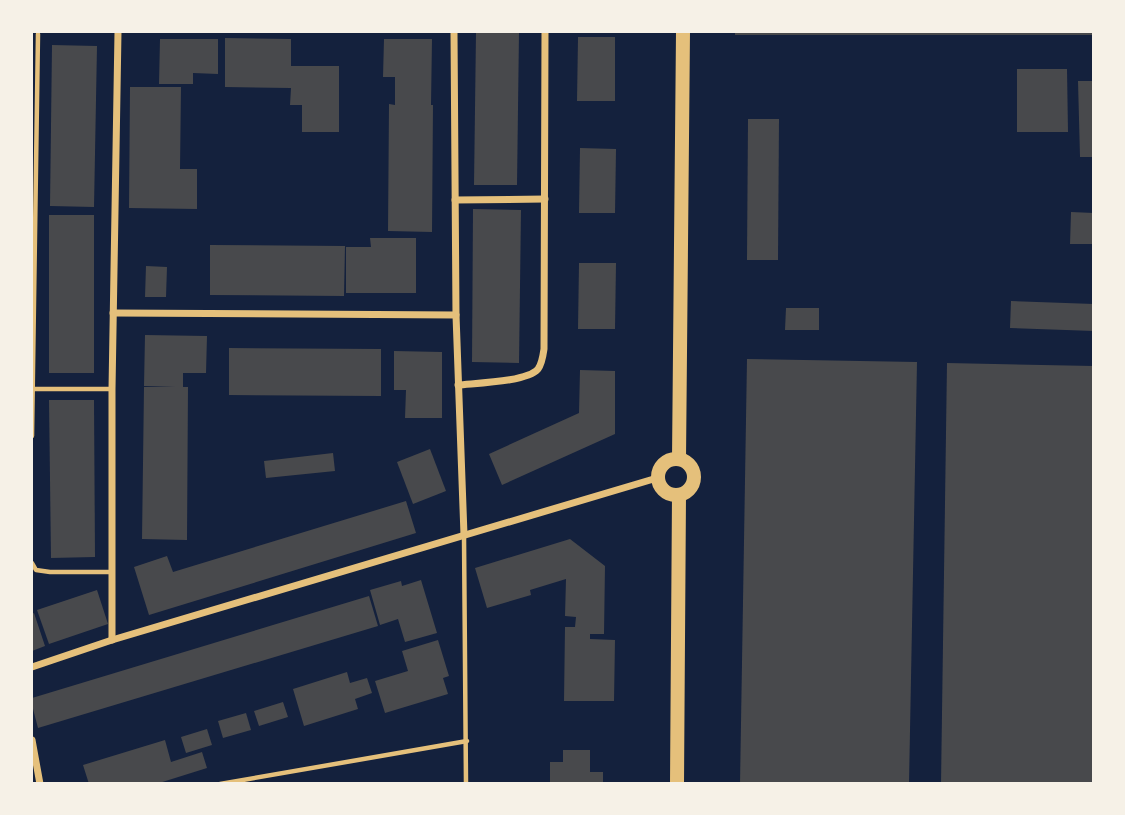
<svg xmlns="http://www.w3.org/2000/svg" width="1125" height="815" viewBox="0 0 1125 815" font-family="'Nunito Sans',sans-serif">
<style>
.building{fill:#48494c}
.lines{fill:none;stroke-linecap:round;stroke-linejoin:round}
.service{stroke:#e5c07b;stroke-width:4.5}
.minor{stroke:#e5c07b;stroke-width:7}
.secondary{stroke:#e5c07b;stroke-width:14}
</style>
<rect width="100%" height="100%" fill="#14213d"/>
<!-- building -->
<g class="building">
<path d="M 476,32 L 519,32 L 517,185 L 474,185 Z"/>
<rect x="735" y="32" width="359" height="3"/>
<path d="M 578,37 L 615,37 L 615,101 L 577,101 Z"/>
<path d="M 225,38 L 291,39 L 291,66 L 339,66 L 339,132 L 302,132 L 302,105 L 290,105 L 291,88 L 225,87 Z"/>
<path d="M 160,39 L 218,39 L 218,74 L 193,73 L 193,84 L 159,84 Z"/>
<path d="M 384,39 L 432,39 L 431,105 L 433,105 L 432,232 L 388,231 L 389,104 L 395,105 L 395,77 L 383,77 Z"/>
<path d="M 52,45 L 97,46 L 94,207 L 50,206 Z"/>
<path d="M 1017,69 L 1067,69 L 1068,132 L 1017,132 Z"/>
<path d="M 1078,81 L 1094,81 L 1094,157 L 1080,157 Z"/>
<path d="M 130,87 L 181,87 L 180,169 L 197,169 L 197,209 L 129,208 Z"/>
<path d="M 748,119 L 779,119 L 778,260 L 747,260 Z"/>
<path d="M 580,148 L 616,149 L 615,213 L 579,213 Z"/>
<path d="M 473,209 L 521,210 L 519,363 L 472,362 Z"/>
<path d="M 1071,212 L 1094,213 L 1094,244 L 1070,244 Z"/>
<rect x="49" y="215" width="45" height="158"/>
<path d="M 370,238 L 416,238 L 416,293 L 346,293 L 346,247 L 371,247 Z"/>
<path d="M 210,245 L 345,246 L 344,296 L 210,295 Z"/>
<path d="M 579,263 L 616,263 L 615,329 L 578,329 Z"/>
<path d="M 146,266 L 167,267 L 166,297 L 145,297 Z"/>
<path d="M 1011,301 L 1094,304 L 1094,331 L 1010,328 Z"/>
<path d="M 786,308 L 819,308 L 819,330 L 785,330 Z"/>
<path d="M 145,335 L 207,336 L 206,373 L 183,373 L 183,387 L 188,387 L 187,540 L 142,539 L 144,387 L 175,386 L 144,386 Z"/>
<path d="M 229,348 L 381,349 L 381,396 L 229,395 Z"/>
<path d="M 394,351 L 442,352 L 442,418 L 405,418 L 406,390 L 394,390 Z"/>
<path d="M 747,359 L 917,362 L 909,784 L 740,784 Z"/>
<path d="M 947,363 L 1094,366 L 1094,784 L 941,784 Z"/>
<path d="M 580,370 L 615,371 L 615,434 L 502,485 L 489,454 L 579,413 Z"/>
<path d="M 49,400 L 94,400 L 95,557 L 51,558 Z"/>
<path d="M 430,449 L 446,491 L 413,504 L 397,462 Z"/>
<path d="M 333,453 L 335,471 L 266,478 L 264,461 Z"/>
<path d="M 406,501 L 416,533 L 149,615 L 134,567 L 167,556 L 173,572 Z"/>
<path d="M 570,539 L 605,566 L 604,634 L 590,634 L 590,639 L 615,640 L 614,701 L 564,701 L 565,627 L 575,627 L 576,617 L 565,616 L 566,579 L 530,590 L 531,595 L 487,608 L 475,568 Z"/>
<path d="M 421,580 L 437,633 L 405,642 L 398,619 L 380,625 L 370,590 L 401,581 L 402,586 Z"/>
<path d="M 97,590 L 108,624 L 49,644 L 37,610 Z"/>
<path d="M 369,596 L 378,626 L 38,728 L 32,705 L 32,698 Z"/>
<path d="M 34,613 L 45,646 L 32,651 L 32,614 Z"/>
<path d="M 438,640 L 449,676 L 443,678 L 448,694 L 385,713 L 375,681 L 408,671 L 402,651 Z"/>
<path d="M 347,672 L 350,683 L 367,678 L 372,693 L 355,699 L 358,709 L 304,726 L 293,689 Z"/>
<path d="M 283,702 L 288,717 L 259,726 L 254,711 Z"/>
<path d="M 246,713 L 251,730 L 223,738 L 218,721 Z"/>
<path d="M 207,729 L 212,745 L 186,753 L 181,737 Z"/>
<path d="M 165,740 L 171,762 L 202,752 L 207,768 L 156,784 L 89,784 L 83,765 Z"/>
<path d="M 563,750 L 590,750 L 590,772 L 603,772 L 603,784 L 550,784 L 550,762 L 563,762 Z"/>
</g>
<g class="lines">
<!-- service -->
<g class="service">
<path d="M 32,389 L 112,389"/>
<path d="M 32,436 L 38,34"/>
<path d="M 464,536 L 466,784"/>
<path d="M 32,563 L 36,570 L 50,572 L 112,572"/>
<path d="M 220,784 L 467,741"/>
</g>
<!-- minor -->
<g class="minor">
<path d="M 454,32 L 456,315 L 464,535"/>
<path d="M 455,200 L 545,199"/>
<path d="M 113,313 L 456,315"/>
<path d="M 458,385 C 476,383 527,382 538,369 C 542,364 543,356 544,349 L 545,32"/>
<path d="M 112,640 L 112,389 L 118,32"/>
<path d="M 32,667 L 112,640 L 657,478"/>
<path d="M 32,740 L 40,784"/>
</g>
<!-- secondary -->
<g class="secondary">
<path d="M 679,459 L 683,32"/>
<circle cx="676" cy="477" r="18"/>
<path d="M 677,784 L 679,495"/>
</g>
</g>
<!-- border -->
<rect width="1125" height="815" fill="none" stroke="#f6f1e7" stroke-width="66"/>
</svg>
